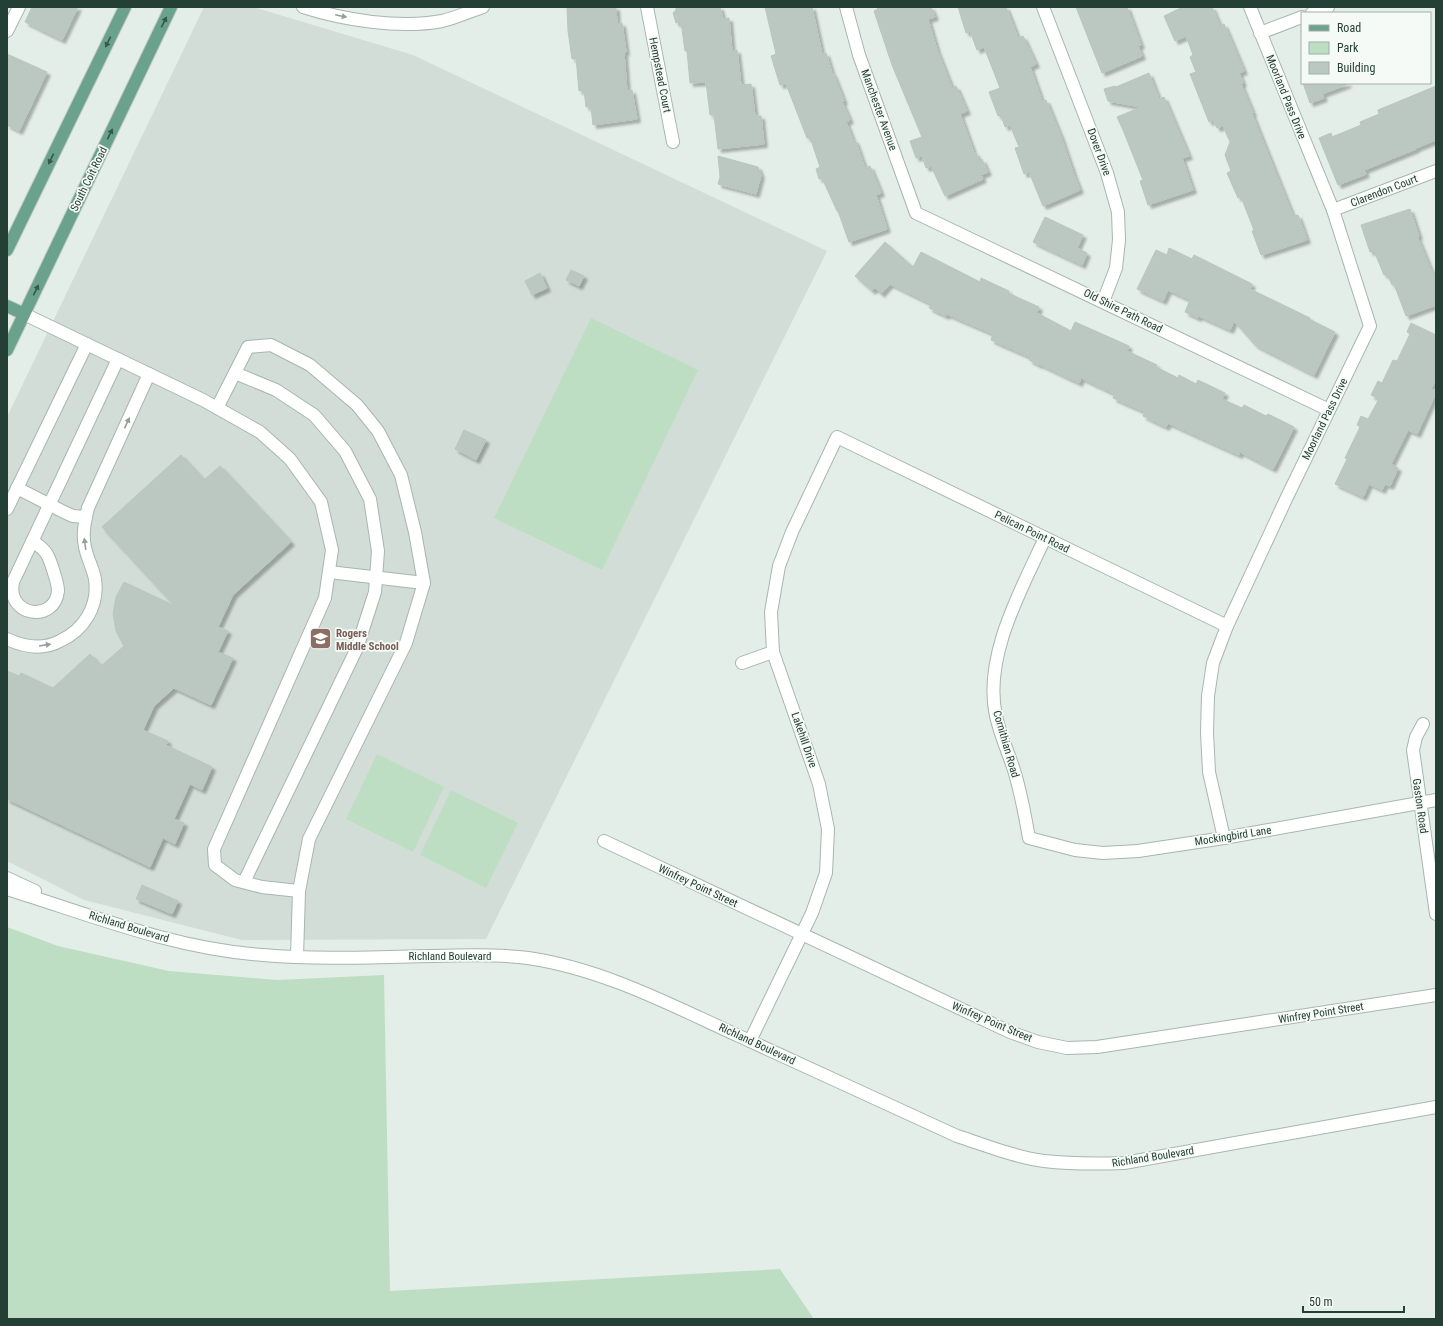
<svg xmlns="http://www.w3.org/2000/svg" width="1443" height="1326" viewBox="0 0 1443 1326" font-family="'Roboto Condensed',sans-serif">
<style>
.built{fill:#d2ddd7}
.green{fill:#bedec3}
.building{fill:#bac8c1;stroke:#b7c7be;filter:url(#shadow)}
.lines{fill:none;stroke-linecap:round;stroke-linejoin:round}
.minor-casing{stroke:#a7b6af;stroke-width:14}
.major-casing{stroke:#c2c9c6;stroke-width:14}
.minor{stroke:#fff;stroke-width:12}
.major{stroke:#6aa28d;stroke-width:12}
.oneway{fill:#929f9a}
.oneway2{fill:#36584b}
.labels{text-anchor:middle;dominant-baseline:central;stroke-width:3.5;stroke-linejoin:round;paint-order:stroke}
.street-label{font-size:11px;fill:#243f35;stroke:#f5faf7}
.education-label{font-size:11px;font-weight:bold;fill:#785e54;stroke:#f5faf7;text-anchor:start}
</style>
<defs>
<filter id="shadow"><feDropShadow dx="3.5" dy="3.5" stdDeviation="1" flood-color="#0004"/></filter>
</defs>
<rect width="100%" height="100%" fill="#e4eee8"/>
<!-- built -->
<path class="built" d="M 204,7 L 253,7 L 413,55 L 827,251 L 486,939 L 242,940 L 84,900 L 7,861 L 7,417 Z"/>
<!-- green -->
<g class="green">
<path d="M 591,318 L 698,370 L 602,570 L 494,518 Z"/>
<path d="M 377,754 L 444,787 L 413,852 L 346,819 Z"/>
<path d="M 451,790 L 518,823 L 486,888 L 420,855 Z"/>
<path d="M 7,927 L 58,946 L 169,971 L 277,980 L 384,975 L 390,1291 L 780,1269 L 814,1319 L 7,1319 Z"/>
</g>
<!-- building -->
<g class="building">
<path d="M 32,7 L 78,7 L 62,40 L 25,22 Z"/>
<path d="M 567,7 L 616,7 L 617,24 L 622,23 L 626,52 L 624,52 L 627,91 L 632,90 L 637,119 L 593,125 L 591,107 L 586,107 L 584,90 L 579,91 L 576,58 L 572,59 L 568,31 Z"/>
<path d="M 676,7 L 720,7 L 723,19 L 729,18 L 732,51 L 737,50 L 741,85 L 751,84 L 755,116 L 761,116 L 764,144 L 718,149 L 714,115 L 710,115 L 706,82 L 690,83 L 687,51 L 685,51 L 681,22 L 676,23 L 673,13 L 676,10 Z"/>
<path d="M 765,7 L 812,7 L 822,54 L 826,53 L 832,73 L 833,73 L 844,101 L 842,102 L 850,120 L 846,122 L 853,140 L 855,140 L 865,168 L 870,166 L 881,193 L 876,195 L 887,229 L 849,242 L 838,211 L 837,211 L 822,178 L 819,179 L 816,169 L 820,167 L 810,137 L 807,138 L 786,84 L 780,85 L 771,56 L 776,54 Z"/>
<path d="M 877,7 L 931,7 L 935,17 L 928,19 L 937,50 L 952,88 L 956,86 L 967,111 L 960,114 L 974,153 L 976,153 L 979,161 L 982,159 L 988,172 L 981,175 L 983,179 L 945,196 L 931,166 L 926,168 L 922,156 L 916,158 L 910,141 L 922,137 L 892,65 L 874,11 L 878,9 Z"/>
<path d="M 958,7 L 1006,7 L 1018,38 L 1023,36 L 1036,64 L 1030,67 L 1042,101 L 1046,100 L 1061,137 L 1074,175 L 1080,190 L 1043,206 L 1029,172 L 1024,174 L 1015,148 L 1019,147 L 1010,125 L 1005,127 L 1001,115 L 998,116 L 989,92 L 1000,88 L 993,70 L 984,47 L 977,50 L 970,31 L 966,33 Z"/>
<path d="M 1076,7 L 1127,7 L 1141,45 L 1138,46 L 1142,56 L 1102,73 Z"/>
<path d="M 1183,7 L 1212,7 L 1220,26 L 1224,24 L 1244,71 L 1239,73 L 1243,83 L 1241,84 L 1253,113 L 1252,114 L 1293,216 L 1298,215 L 1307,240 L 1261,255 L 1252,231 L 1254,230 L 1241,197 L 1238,198 L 1227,173 L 1231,171 L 1225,155 L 1230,142 L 1223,126 L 1217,128 L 1213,120 L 1209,122 L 1190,74 L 1196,72 L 1190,57 L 1193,55 L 1186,36 L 1175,41 L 1164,16 Z"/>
<path d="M 7,54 L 47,72 L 19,131 L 7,125 Z"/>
<path d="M 1149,73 L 1159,99 L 1164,97 L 1189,156 L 1182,158 L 1193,190 L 1148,205 L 1140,181 L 1143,180 L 1123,130 L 1117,117 L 1141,107 L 1108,101 L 1104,89 L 1115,86 L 1116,87 Z"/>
<path d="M 1303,83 L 1348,83 L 1348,84 L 1322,94 L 1324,98 L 1310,103 Z"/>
<path d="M 1436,86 L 1436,140 L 1416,148 L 1416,149 L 1364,170 L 1366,174 L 1338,185 L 1319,138 L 1331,133 L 1332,137 L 1361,125 L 1360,122 L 1379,114 L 1378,110 Z"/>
<path d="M 718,156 L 758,167 L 761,175 L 756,194 L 718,184 L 720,177 Z"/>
<path d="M 1410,209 L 1419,236 L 1417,236 L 1433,275 L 1436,274 L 1436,305 L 1406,316 L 1394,284 L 1392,285 L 1387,274 L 1384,275 L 1374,251 L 1370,252 L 1361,225 Z"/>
<path d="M 1045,217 L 1083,235 L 1077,248 L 1087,253 L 1082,265 L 1033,242 Z"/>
<path d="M 885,242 L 913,267 L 921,252 L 980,282 L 981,278 L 1009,291 L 1008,293 L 1039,307 L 1037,313 L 1071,331 L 1075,322 L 1129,346 L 1127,351 L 1157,365 L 1156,367 L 1178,378 L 1179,375 L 1196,384 L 1198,380 L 1225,393 L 1222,399 L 1242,408 L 1244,405 L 1266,416 L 1268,414 L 1294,427 L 1273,469 L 1240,452 L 1239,455 L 1168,423 L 1166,427 L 1143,416 L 1145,412 L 1113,398 L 1115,394 L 1081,378 L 1079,383 L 1039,364 L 1039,365 L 1029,360 L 1030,357 L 991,340 L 993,334 L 956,318 L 947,314 L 946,316 L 929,308 L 931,304 L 890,284 L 881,294 L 875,288 L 872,291 L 855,276 Z"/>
<path d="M 1169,248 L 1192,259 L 1194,255 L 1252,284 L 1250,289 L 1310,318 L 1309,319 L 1335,332 L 1314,375 L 1255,345 L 1234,321 L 1230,330 L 1199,316 L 1198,318 L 1185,312 L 1190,300 L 1168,290 L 1163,301 L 1137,289 L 1156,250 L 1167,255 Z"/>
<path d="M 571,270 L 584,276 L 579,286 L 566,280 Z"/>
<path d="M 540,273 L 547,288 L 532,295 L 525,281 Z"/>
<path d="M 1411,323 L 1436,335 L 1436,379 L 1431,389 L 1436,391 L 1436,393 L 1417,434 L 1408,430 L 1391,464 L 1398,468 L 1390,486 L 1385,484 L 1382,490 L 1369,484 L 1363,497 L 1335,484 L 1347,459 L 1345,458 L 1360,427 L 1357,425 L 1361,416 L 1368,419 L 1379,399 L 1371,395 L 1378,381 L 1382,383 L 1393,360 L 1397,361 L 1410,334 L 1407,332 Z"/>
<path d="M 464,430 L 486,440 L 476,460 L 455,449 Z"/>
<path d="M 181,455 L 204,480 L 220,466 L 291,542 L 233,595 L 218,627 L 228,631 L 218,652 L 233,658 L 211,705 L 174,688 L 154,706 L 143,730 L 168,741 L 166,745 L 212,767 L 202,790 L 190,784 L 174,819 L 184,823 L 175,844 L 163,838 L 150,867 L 7,799 L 7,671 L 19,676 L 21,673 L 53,688 L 90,654 L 101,666 L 124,646 L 116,631 L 113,614 L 116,597 L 124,582 L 175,606 L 102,527 Z"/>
<path d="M 142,885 L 178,901 L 172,914 L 136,899 Z"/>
</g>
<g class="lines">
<defs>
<g id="minor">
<path d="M 303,7 C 344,20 399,29 442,21 C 456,18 470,11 483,7"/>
<path d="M 647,7 L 673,142"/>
<path d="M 846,7 L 859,55 L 916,213 L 1329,410"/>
<path d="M 1043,7 L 1107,173 L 1118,212 L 1119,240 L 1116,268 L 1103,302"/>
<path d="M 1312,13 L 1328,7"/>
<path d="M 7,31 L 19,7"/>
<path d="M 1260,33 L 1302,17"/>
<path d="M 1333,210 L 1436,171"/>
<path d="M 24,314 L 203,400 L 260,432 L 290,459 L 321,502 L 332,550 L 325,598 L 214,849 L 215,865 L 235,880 L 262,887 L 299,891 L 297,957"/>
<path d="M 235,373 L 276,390 L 314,415 L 345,451 L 370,499 L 378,551 L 375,592 L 357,648 L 244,882"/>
<path d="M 217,408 L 248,347 L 271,345 L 310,365 L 357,405 L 378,431 L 401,475 L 415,532 L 424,583 L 406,643 L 309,839 L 299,891"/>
<path d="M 17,488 L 66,513 L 73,516 L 86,517"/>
<path d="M 7,509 L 87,344"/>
<path d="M 1045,538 C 1021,590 983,657 996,716 C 1000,734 1008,752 1014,770 C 1021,793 1025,815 1029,838 L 1075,850 L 1103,853 L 1138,851 L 1224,838 L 1436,800"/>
<path d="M 32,541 C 47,550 49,556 54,573 C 56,579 58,585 58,591 C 55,623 6,617 13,582 L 118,359"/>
<path d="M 329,572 L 424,583"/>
<path d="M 7,639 C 24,647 43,650 60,641 C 84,630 99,606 95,579 C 93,568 87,558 85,547 C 82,534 85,521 88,508 L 149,374"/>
<path d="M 742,663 L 773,652"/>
<path d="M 1423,724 L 1416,737 L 1413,750 L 1436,914"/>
<path d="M 1224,838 L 1209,772 L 1207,732 L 1208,696 L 1213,663 L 1227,626 L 1287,497 L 1370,326 L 1333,210 L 1250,7"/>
<path d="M 604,841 L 1010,1032 L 1038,1042 L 1067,1048 L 1097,1047 L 1436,995"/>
<path d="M 7,878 L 35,891"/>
<path d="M 7,889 C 91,915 174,949 263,955 C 320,960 377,957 433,956 C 463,955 499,954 528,958 C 603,969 671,1005 739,1036 C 812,1069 884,1103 957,1136 C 985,1145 1014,1157 1044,1161 C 1071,1164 1097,1164 1124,1163 L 1436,1107"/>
<path d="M 750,1041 L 812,913 L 826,873 L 828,829 L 819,784 L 773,652 L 771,612 L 779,566 L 792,532 L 837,437 L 1227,626"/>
</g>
<g id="major">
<path d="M 7,250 L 125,7"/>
<path d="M 7,306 L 24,314"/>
<path d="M 7,350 L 171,7"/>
</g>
</defs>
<!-- minor casing -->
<use href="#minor" class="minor-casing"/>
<!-- major casing -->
<use href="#major" class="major-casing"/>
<!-- minor -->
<use href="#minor" class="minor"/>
<!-- major -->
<use href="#major" class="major"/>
</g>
<!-- one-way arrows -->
<defs><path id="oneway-solid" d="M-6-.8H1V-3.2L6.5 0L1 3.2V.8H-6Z"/></defs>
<g class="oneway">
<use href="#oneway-solid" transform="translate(341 16) rotate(12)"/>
<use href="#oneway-solid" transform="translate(127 423) rotate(-65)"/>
<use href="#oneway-solid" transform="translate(85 544) rotate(-98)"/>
<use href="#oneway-solid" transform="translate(45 645) rotate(-9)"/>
</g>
<g class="oneway2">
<use href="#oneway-solid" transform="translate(164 22) rotate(-64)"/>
<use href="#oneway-solid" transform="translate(108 42) rotate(116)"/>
<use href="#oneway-solid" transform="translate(110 134) rotate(-64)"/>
<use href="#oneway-solid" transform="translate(51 159) rotate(116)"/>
<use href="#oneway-solid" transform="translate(36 290) rotate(-64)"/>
</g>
<!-- icons -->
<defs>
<symbol id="school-square" viewBox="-11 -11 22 22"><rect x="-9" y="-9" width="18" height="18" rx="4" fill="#8d6e63" stroke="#f5faf7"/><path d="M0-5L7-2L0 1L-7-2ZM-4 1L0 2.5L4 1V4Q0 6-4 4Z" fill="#fff"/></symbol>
</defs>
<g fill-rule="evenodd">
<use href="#school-square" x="308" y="626" width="25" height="25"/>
</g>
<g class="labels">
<!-- street labels -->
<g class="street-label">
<text transform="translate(660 75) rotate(79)">Hempstead Court</text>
<text transform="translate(1286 97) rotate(68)">Moorland Pass Drive</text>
<text transform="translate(879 110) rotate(70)">Manchester Avenue</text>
<text transform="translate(1099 152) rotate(70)">Dover Drive</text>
<text transform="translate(89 179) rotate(-64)">South Coit Road</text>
<text transform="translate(1384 191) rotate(-21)">Clarendon Court</text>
<text transform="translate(1123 311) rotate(26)">Old Shire Path Road</text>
<text transform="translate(1325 419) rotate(-64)">Moorland Pass Drive</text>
<text transform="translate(1032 532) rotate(26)">Pelican Point Road</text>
<text transform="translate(804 740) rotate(71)">Lakehill Drive</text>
<text transform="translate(1006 744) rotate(74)">Cornithian Road</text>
<text transform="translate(1420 806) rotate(82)">Gaston Road</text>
<text transform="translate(1233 836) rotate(-9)">Mockingbird Lane</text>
<text transform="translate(698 886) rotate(25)">Winfrey Point Street</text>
<text transform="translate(129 927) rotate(17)">Richland Boulevard</text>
<text x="450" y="956">Richland Boulevard</text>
<text transform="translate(1321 1013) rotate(-9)">Winfrey Point Street</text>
<text transform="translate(992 1022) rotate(23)">Winfrey Point Street</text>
<text transform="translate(757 1044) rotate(25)">Richland Boulevard</text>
<text transform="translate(1153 1157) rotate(-9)">Richland Boulevard</text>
</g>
<!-- education labels -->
<g class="education-label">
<text x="336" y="633">Rogers<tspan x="336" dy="13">Middle School</tspan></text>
</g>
</g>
<!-- border -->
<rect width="1443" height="1326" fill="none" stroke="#243f35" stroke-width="16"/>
<!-- legend -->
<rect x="1301" y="12" width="130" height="72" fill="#f5faf7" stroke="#a1afa9"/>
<rect x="1309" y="25" width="20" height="6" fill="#6aa28d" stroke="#a1afa9"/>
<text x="1337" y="32" font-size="12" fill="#243f35">Road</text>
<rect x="1309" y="42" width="20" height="12" fill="#bedec3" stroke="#a1afa9"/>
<text x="1337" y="52" font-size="12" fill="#243f35">Park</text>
<rect x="1309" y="62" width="20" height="12" fill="#bac8c1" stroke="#a1afa9"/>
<text x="1337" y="72" font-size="12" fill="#243f35">Building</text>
<!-- scale -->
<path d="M1303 1306v6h101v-6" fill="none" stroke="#243f35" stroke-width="2"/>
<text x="1309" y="1306" font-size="12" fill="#243f35" stroke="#f5faf7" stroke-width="3" paint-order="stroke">50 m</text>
</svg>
